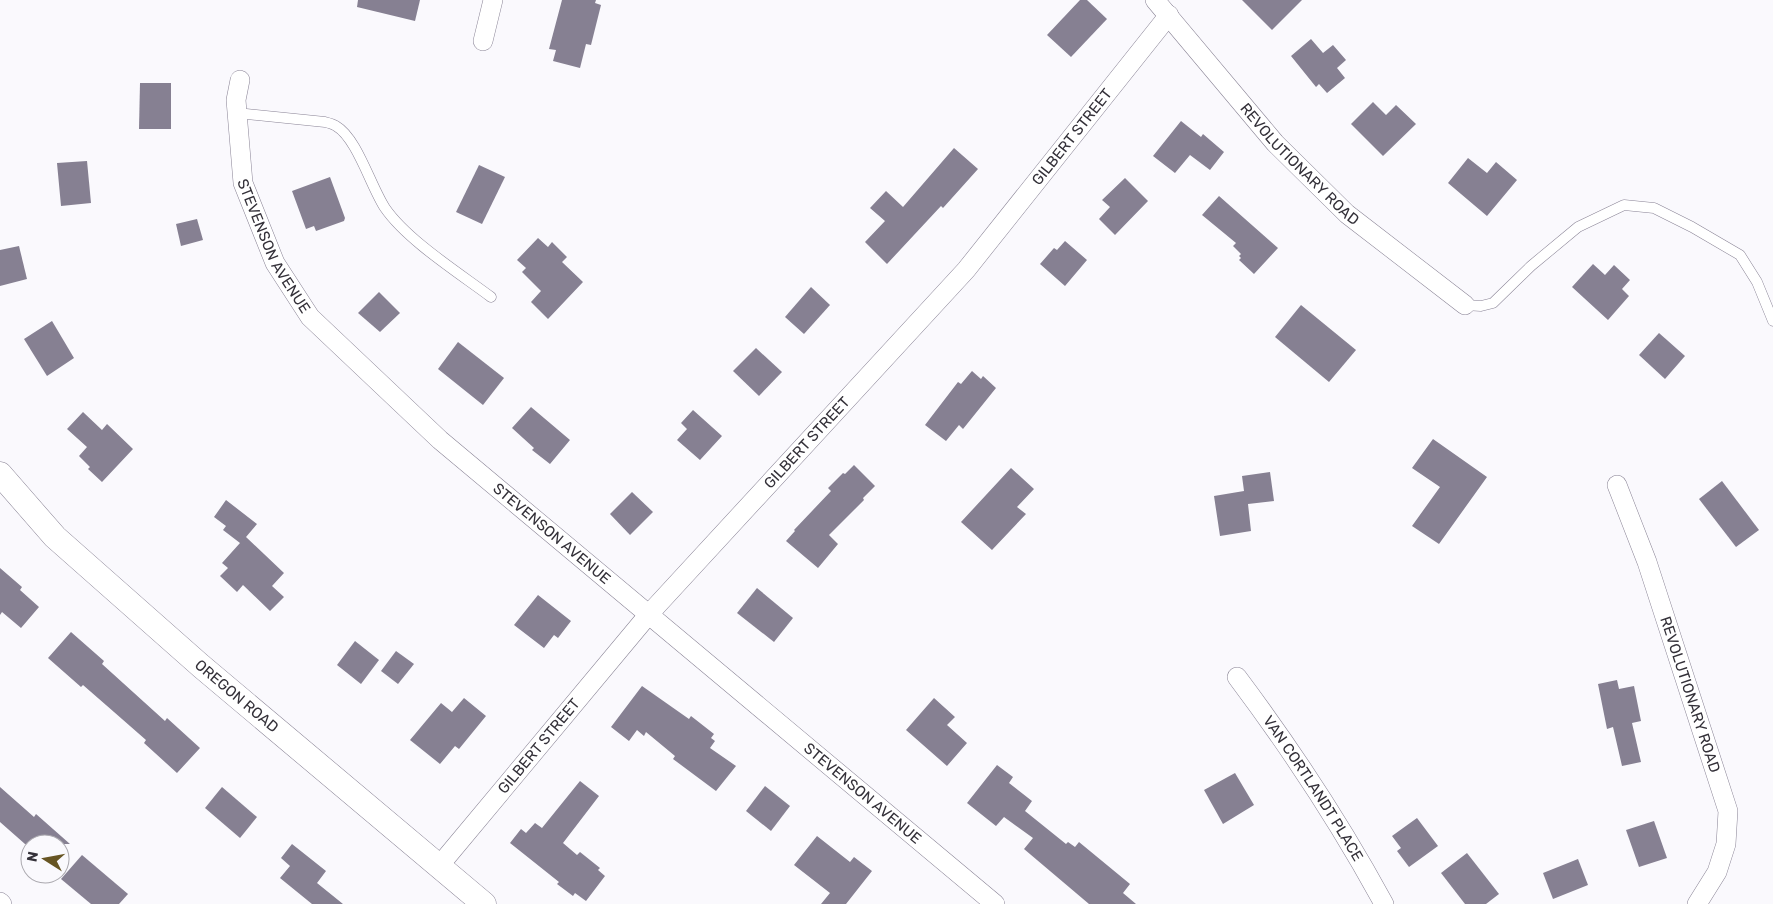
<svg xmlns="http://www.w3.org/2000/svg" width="1773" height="904" viewBox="0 0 1773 904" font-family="Rubik,sans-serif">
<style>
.building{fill:#868092}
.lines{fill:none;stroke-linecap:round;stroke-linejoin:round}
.service-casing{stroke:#898395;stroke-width:11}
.minor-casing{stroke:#898395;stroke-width:20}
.tertiary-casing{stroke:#898395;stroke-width:25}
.service{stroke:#fff;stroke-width:10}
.minor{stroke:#fff;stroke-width:19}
.tertiary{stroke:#fff;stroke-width:24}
.labels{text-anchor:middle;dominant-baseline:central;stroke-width:4;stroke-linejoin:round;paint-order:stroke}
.street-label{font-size:15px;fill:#343139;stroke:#faf9fd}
</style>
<rect width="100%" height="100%" fill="#faf9fd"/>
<!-- building -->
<g class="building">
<path d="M 358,0 L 420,0 L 415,21 L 357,7 Z"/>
<path d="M 562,0 L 596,0 L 595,3 L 601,5 L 591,45 L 586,44 L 580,68 L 553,61 L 556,50 L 549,49 Z"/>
<path d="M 1080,0 L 1087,0 L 1107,19 L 1071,57 L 1047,35 Z"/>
<path d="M 1242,0 L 1302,0 L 1272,30 Z"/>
<path d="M 1311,39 L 1323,53 L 1333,45 L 1346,60 L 1337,68 L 1345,78 L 1327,93 L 1319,84 L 1316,87 L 1291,56 Z"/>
<path d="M 140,83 L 171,83 L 171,129 L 139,129 Z"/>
<path d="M 1373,102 L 1386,115 L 1396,105 L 1416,124 L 1383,156 L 1351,124 Z"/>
<path d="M 1181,121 L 1201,137 L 1203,134 L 1224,152 L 1210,170 L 1190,155 L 1175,173 L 1153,156 Z"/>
<path d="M 954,148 L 978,169 L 943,208 L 941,206 L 887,264 L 865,242 L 885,221 L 870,208 L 886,191 L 903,207 Z"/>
<path d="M 1468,158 L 1487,173 L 1496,162 L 1517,180 L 1487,216 L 1448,183 Z"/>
<path d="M 87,161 L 91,203 L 61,206 L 57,163 Z"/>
<path d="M 479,165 L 505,177 L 482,224 L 456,212 Z"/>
<path d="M 330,177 L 345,218 L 344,221 L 316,231 L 314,226 L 306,229 L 292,191 Z"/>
<path d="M 1125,178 L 1148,201 L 1115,235 L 1099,219 L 1110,207 L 1102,200 Z"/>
<path d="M 1219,196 L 1278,248 L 1254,274 L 1239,260 L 1241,258 L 1239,256 L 1241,254 L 1233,246 L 1236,243 L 1202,215 Z"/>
<path d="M 197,219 L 203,240 L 181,246 L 176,224 Z"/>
<path d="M 538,238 L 548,247 L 552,242 L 567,257 L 562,262 L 583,282 L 548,319 L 531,302 L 541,291 L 522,272 L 526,268 L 517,260 Z"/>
<path d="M 1065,241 L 1087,260 L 1065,286 L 1040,264 L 1054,248 L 1057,250 Z"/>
<path d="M 19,246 L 27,279 L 0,286 L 0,250 Z"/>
<path d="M 1593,264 L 1605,275 L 1614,265 L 1630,280 L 1622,289 L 1629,296 L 1608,320 L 1572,287 Z"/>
<path d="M 811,287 L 830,305 L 804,334 L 785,317 Z"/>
<path d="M 379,292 L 400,313 L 380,332 L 358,313 Z"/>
<path d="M 1301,305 L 1356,350 L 1329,382 L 1275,337 Z"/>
<path d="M 52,321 L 74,358 L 47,376 L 24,339 Z"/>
<path d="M 1659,333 L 1685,356 L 1665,379 L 1639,355 Z"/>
<path d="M 458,342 L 504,378 L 483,405 L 438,369 Z"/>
<path d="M 756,348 L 782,372 L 759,396 L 733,371 Z"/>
<path d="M 972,371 L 981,379 L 983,376 L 996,388 L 963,429 L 959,425 L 946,441 L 925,425 L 958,382 L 961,384 Z"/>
<path d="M 531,407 L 570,440 L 550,464 L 532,450 L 534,448 L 512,428 Z"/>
<path d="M 693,410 L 722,436 L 700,460 L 677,440 L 687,429 L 681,423 Z"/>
<path d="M 83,412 L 102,430 L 107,424 L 133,449 L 102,482 L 88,469 L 90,467 L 79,456 L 87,447 L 67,429 Z"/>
<path d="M 1433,439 L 1487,477 L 1439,544 L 1412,526 L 1440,487 L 1412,468 Z"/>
<path d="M 854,465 L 875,486 L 863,498 L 864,500 L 829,535 L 838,544 L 818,568 L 786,541 L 795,531 L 794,530 L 831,491 L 828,488 L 843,473 L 845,474 Z"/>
<path d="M 1011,468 L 1034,489 L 1017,507 L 1026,514 L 992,550 L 961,522 Z"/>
<path d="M 1270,472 L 1274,501 L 1248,504 L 1251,531 L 1220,536 L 1214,496 L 1244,491 L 1242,476 Z"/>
<path d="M 1722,481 L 1759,530 L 1736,547 L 1699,499 Z"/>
<path d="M 632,492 L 653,512 L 630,535 L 610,514 Z"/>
<path d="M 226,500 L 257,524 L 246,537 L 284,573 L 272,586 L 284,597 L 270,611 L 243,585 L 237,592 L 220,576 L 228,568 L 222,563 L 240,543 L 223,530 L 226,526 L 214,517 Z"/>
<path d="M 0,568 L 22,587 L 20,590 L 39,607 L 21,628 L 2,612 L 0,615 Z"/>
<path d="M 757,588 L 793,618 L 774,642 L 737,613 Z"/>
<path d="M 538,595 L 571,621 L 558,638 L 554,635 L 544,648 L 514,625 Z"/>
<path d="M 71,632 L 104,661 L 102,664 L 165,721 L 167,718 L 200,748 L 177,773 L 144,743 L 146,740 L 114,712 L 83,685 L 81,687 L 48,658 Z"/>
<path d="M 355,641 L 379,660 L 361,684 L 337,665 Z"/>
<path d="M 396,651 L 414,664 L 398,684 L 381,671 Z"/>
<path d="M 1617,680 L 1619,689 L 1634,686 L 1641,721 L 1632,723 L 1641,762 L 1622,766 L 1613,727 L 1607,729 L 1598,684 Z"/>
<path d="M 642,686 L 689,719 L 691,716 L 714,734 L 711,738 L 715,741 L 710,748 L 736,766 L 716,791 L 673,759 L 675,756 L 646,732 L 644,736 L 637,730 L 629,741 L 611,727 Z"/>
<path d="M 464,698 L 486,716 L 459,749 L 455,746 L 440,764 L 410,740 L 441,703 L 452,712 Z"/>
<path d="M 934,698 L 955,717 L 947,725 L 967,743 L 947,766 L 906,730 Z"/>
<path d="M 997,765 L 1013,777 L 1009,783 L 1032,801 L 1025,811 L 1066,844 L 1068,842 L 1075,847 L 1079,842 L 1130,884 L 1123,893 L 1136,904 L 1089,904 L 1024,849 L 1033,838 L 1004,817 L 996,826 L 967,803 Z"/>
<path d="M 1235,773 L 1254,805 L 1223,824 L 1204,790 Z"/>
<path d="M 580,781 L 599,796 L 563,843 L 577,855 L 580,852 L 600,868 L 598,870 L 605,876 L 586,901 L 575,893 L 573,896 L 557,884 L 559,882 L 510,843 L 521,829 L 526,833 L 535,823 L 542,828 Z"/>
<path d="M 765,786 L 790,806 L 771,831 L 746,811 Z"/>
<path d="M 0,787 L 34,817 L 36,814 L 70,844 L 25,844 L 0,822 Z"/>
<path d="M 222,787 L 257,817 L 240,838 L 205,808 Z"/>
<path d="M 1417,818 L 1438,846 L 1409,867 L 1397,851 L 1401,848 L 1392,836 Z"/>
<path d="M 1654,821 L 1667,858 L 1639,867 L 1626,830 Z"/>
<path d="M 817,836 L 850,862 L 854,857 L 872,871 L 846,904 L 821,904 L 830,893 L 794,865 Z"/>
<path d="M 292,844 L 326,871 L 317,883 L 343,904 L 312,904 L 280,878 L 290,866 L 281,858 Z"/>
<path d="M 1467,853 L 1499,894 L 1486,904 L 1465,904 L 1441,873 Z"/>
<path d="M 82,855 L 128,894 L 119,904 L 91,904 L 61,879 Z"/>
<path d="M 1578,859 L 1588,885 L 1553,899 L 1543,873 Z"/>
</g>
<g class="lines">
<defs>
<g id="service">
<path d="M 237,113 L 325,122 C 329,123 333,124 336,126 C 357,138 371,187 385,208 C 407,240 459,273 491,297"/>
<path d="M 1465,305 L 1481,306 L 1493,303 L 1531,266 L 1578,227 L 1624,205 L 1654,208 L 1692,227 L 1740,255 L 1757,282 L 1773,321"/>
</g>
<g id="minor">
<path id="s1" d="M 1155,0 L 1275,143 L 1347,214 L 1465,305"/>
<path d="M 483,41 L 493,0"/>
<path id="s2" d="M 240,80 L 236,100 L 243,183 L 275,263 L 310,317 L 440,440 L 995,904"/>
<path id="s3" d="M 1617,485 L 1647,562 L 1728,811 L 1726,844 L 1717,872 L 1697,904"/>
<path id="s4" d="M 1237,677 C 1291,749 1341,825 1384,904"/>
<path id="s5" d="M 439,866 L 649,614 L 966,270 L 1169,15"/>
<path d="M 0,902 L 2,904"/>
</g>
<g id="tertiary">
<path id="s6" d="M 0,474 L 55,537 L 201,666 L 484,904"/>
</g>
</defs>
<!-- service casing -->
<use href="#service" class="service-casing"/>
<!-- minor casing -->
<use href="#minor" class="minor-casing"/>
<!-- tertiary casing -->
<use href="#tertiary" class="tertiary-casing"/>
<!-- service -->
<use href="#service" class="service"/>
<!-- minor -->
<use href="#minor" class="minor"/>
<!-- tertiary -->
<use href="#tertiary" class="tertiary"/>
</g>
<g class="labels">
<!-- street labels -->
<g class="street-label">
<text stroke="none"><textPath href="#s5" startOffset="966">GILBERT STREET</textPath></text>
<text stroke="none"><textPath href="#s1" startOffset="219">REVOLUTIONARY ROAD</textPath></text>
<text stroke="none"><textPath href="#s2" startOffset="174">STEVENSON AVENUE</textPath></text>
<text stroke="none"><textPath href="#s5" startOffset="561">GILBERT STREET</textPath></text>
<text stroke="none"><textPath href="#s2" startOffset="579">STEVENSON AVENUE</textPath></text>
<text stroke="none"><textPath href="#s6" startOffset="325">OREGON ROAD</textPath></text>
<text stroke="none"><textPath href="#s3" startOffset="222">REVOLUTIONARY ROAD</textPath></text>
<text stroke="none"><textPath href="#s5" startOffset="156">GILBERT STREET</textPath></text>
<text stroke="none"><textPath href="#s4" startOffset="135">VAN CORTLANDT PLACE</textPath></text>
<text stroke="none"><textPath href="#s2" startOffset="984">STEVENSON AVENUE</textPath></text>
</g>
</g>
<!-- north arrow -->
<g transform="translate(45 859) rotate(281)"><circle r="24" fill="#faf9fd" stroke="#aba9af"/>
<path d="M0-4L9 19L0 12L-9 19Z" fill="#675523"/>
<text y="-8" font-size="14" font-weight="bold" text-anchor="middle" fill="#343139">N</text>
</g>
</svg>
